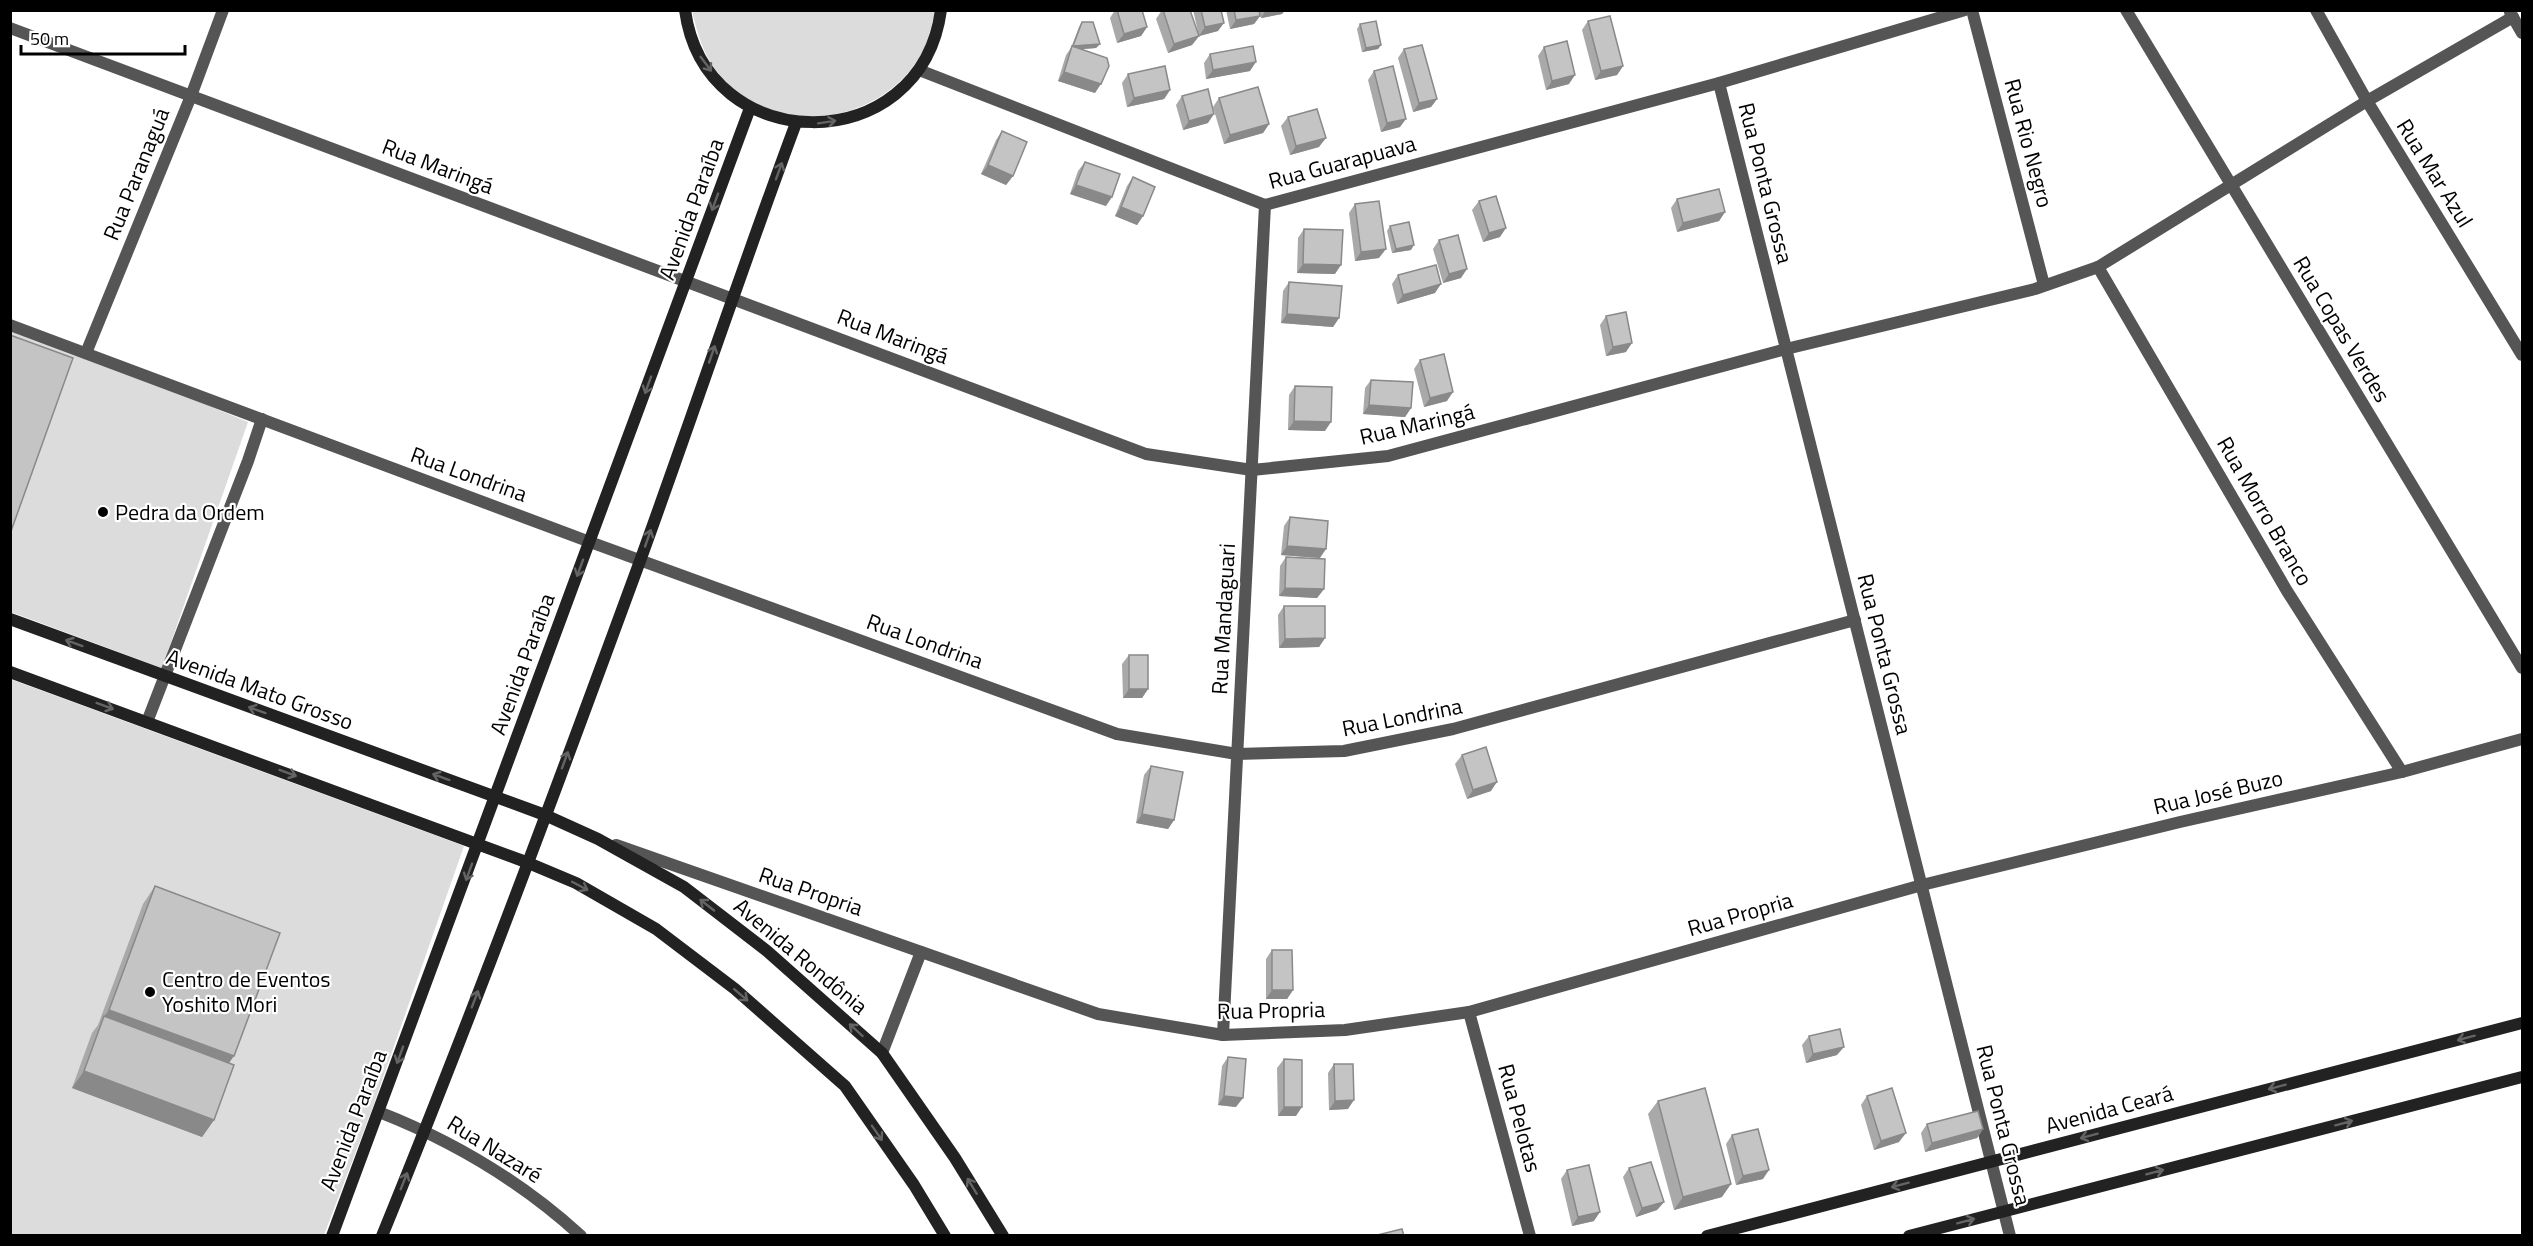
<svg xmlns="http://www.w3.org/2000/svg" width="2533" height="1246" viewBox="0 0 2533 1246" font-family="'Titillium Web',sans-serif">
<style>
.green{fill:#dcdcdc}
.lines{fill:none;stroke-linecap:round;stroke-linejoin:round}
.street{stroke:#555;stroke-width:12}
.secondary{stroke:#222;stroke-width:12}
.wall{fill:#a9a9a9}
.shaded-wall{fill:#898989}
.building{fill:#c4c4c4;stroke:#898989;stroke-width:1.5}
.oneway{stroke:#646464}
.poi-dot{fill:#000;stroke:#fff;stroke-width:2}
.labels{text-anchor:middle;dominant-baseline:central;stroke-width:4.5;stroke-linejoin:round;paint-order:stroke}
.street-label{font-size:22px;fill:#000;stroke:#fff}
.poi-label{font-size:22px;fill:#000;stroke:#fff;text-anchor:start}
</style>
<rect width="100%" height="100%" fill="#fff"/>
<!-- green -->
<g class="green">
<path d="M 692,11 L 936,11 C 931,25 928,45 919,58 C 872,133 754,139 708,58 C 700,43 696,27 692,11 Z"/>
<path d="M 10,330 L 98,360 L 248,422 L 162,668 L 11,612 Z"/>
<path d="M 10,679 L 464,846 L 371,1112 L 324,1235 L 11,1235 Z"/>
</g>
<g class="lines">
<!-- street -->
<g class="street">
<path d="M 1972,10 L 2044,285"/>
<path d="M 2126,10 L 2522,668"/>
<path d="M 2316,10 L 2367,101 L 2522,355"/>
<path d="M 2510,12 L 2522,33"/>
<path d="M 10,28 L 1146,454 L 1252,470 L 1388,456 L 1786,349 L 2035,289 L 2098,267 L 2367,101 L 2513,17"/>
<path d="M 919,70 L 1265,205 L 1719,83 L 1965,10"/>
<path d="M 1719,83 L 2010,1236"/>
<path d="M 2098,267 L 2287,591 L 2402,772"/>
<path d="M 10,325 L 590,542 L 1117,734 L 1237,754 L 1344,751 L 1453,729 L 1855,620"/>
<path d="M 86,353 L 191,96 L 223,10"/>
<path d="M 147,722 L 248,461 L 262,419"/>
<path d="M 616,845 L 1098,1014 L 1223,1035 L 1345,1030 L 1469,1012 L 1922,885 L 2180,822 L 2402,772 L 2522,739"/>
<path d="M 1469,1012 L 1530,1236"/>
<path d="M 1223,1035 L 1265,205"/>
<path d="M 882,1053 L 921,952"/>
<path d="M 379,1112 C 453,1141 522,1182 581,1236"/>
</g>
<!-- secondary -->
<g class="secondary">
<path d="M 685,10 C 705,159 921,160 941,10"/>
<path d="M 10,619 L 545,815 L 598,839 L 684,887 L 767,951 L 882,1053 L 955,1158 L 1003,1236"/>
<path d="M 10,672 L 526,862 L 576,883 L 656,929 L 735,989 L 845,1086 L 914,1185 L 945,1236"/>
<path d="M 332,1236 L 750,108"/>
<path d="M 382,1236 C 473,1013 557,787 640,561 C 693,415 742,268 796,123"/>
<path d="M 1707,1236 L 2522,1023"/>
<path d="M 1909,1236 L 2522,1077"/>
</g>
</g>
<!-- wall -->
<g class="wall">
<path d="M 1115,10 L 1142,10 L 1147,27 L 1141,36 L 1117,43 L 1110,18 Z"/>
<path d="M 1162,10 L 1199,36 L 1192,45 L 1168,53 L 1156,19 Z"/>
<path d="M 1193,10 L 1221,10 L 1218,31 L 1199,36 Z"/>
<path d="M 1226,10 L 1285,10 L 1282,14 L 1261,18 L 1260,16 L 1254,24 L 1230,29 Z"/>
<path d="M 1588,21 L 1623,66 L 1617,75 L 1595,80 L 1582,30 Z"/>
<path d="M 1082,22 L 1100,44 L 1096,48 L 1082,49 L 1095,93 L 1058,81 L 1066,55 L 1071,48 L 1079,27 Z"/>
<path d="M 1360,24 L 1381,45 L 1378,49 L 1362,52 L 1357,29 Z"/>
<path d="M 1544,47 L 1569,84 L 1546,90 L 1538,56 Z"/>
<path d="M 1404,49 L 1437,99 L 1431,107 L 1413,112 L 1398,58 Z"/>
<path d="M 1210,54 L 1250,71 L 1206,79 L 1204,63 Z"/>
<path d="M 1374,71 L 1400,127 L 1381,132 L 1368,80 Z"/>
<path d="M 1128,74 L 1170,90 L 1164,99 L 1127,107 L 1122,83 Z"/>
<path d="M 1182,96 L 1208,123 L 1183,130 L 1176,105 Z"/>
<path d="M 1219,98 L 1269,124 L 1263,133 L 1224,144 L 1213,107 Z"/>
<path d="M 1288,117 L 1319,147 L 1290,155 L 1281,126 Z"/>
<path d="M 1002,131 L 1013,176 L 1006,185 L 981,174 L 996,140 Z"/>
<path d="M 1085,162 L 1106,206 L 1070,194 L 1078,171 Z"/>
<path d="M 1133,177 L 1143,216 L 1137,225 L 1115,216 L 1127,186 Z"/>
<path d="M 1677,199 L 1725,212 L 1719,221 L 1677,232 L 1671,208 Z"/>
<path d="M 1479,201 L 1500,237 L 1483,242 L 1472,210 Z"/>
<path d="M 1355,204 L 1379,258 L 1355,261 L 1349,213 Z"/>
<path d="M 1390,226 L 1411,250 L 1392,253 L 1387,231 Z"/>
<path d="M 1304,229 L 1335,274 L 1297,273 L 1298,238 Z"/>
<path d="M 1439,240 L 1461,278 L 1443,283 L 1433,249 Z"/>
<path d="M 1398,275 L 1435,293 L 1397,304 L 1392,284 Z"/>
<path d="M 1289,282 L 1339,318 L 1333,327 L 1281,323 L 1283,291 Z"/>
<path d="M 1606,316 L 1626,352 L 1606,356 L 1600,325 Z"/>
<path d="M 1420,360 L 1447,401 L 1424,407 L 1414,369 Z"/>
<path d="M 1371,380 L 1411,408 L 1405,417 L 1363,414 L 1365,388 Z"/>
<path d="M 1295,386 L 1325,431 L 1288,430 L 1289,395 Z"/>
<path d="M 1290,517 L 1320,558 L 1281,555 L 1284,526 Z"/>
<path d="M 1286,557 L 1324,589 L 1317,598 L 1279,596 L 1280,566 Z"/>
<path d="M 1284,606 L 1325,638 L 1319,647 L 1279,648 L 1278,615 Z"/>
<path d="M 1129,655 L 1148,689 L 1142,698 L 1123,698 L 1122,664 Z"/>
<path d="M 1462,755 L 1491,791 L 1467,799 L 1455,764 Z"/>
<path d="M 1151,766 L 1174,820 L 1168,829 L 1136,823 L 1144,775 Z"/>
<path d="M 155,886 L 229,1063 L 214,1120 L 202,1137 L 72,1088 L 92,1033 L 98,1025 L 143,904 Z"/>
<path d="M 1272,950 L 1293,990 L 1287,999 L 1266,999 L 1266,959 Z"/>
<path d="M 1809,1036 L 1837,1055 L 1806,1063 L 1802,1045 Z"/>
<path d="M 1228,1057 L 1236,1107 L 1218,1105 L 1222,1066 Z"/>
<path d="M 1284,1059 L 1296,1116 L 1278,1116 L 1277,1068 Z"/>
<path d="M 1334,1064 L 1348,1109 L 1329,1110 L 1328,1073 Z"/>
<path d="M 1867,1096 L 1899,1142 L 1874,1150 L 1861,1105 Z"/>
<path d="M 1658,1101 L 1722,1197 L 1674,1210 L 1648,1114 Z"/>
<path d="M 1927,1124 L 1983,1129 L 1977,1138 L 1925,1152 L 1921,1133 Z"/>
<path d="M 1732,1135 L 1763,1179 L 1736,1185 L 1726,1144 Z"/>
<path d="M 1629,1168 L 1664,1202 L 1657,1210 L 1636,1217 L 1623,1177 Z"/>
<path d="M 1567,1170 L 1594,1221 L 1572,1226 L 1561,1179 Z"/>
</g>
<!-- shaded-wall -->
<g class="shaded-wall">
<path d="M 1266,10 L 1285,10 L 1282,14 L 1261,18 Z"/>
<path d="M 1260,16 L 1254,24 L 1230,29 L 1236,20 Z"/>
<path d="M 1224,23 L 1218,31 L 1199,36 L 1205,27 Z"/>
<path d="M 1147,27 L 1141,36 L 1117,43 L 1124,34 Z"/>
<path d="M 1199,36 L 1192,45 L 1168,53 L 1174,44 Z"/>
<path d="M 1100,44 L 1096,48 L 1071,50 L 1073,46 Z"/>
<path d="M 1381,45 L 1378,49 L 1362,52 L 1366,48 Z"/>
<path d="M 1256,62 L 1250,71 L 1206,79 L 1213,70 Z"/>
<path d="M 1623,66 L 1617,75 L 1595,80 L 1601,71 Z"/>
<path d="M 1064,72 L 1101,84 L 1095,93 L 1058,81 Z"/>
<path d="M 1575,75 L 1569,84 L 1546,90 L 1552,81 Z"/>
<path d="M 1170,90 L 1164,99 L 1127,107 L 1134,98 Z"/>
<path d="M 1437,99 L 1431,107 L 1413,112 L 1419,103 Z"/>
<path d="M 1214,114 L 1208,123 L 1183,130 L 1189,121 Z"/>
<path d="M 1406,119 L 1400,127 L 1381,132 L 1387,123 Z"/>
<path d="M 1269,124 L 1263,133 L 1224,144 L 1230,135 Z"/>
<path d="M 1326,138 L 1319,147 L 1290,155 L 1296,146 Z"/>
<path d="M 988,165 L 1013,176 L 1006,185 L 981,174 Z"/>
<path d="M 1076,185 L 1112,197 L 1106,206 L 1070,194 Z"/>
<path d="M 1121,207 L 1143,216 L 1137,225 L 1115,216 Z"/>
<path d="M 1725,212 L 1719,221 L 1677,232 L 1683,223 Z"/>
<path d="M 1506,228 L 1500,237 L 1483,242 L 1489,233 Z"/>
<path d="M 1414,245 L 1411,250 L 1392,253 L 1396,249 Z"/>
<path d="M 1386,249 L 1379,258 L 1355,261 L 1361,252 Z"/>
<path d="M 1303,264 L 1341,265 L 1335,274 L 1297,273 Z"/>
<path d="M 1467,269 L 1461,278 L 1443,283 L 1449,274 Z"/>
<path d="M 1441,284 L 1435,293 L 1397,304 L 1403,295 Z"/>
<path d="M 1287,314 L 1339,318 L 1333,327 L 1281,323 Z"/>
<path d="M 1632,343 L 1626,352 L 1606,356 L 1613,347 Z"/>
<path d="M 1453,392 L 1447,401 L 1424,407 L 1430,398 Z"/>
<path d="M 1369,405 L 1411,408 L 1405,417 L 1363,414 Z"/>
<path d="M 1294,421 L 1331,422 L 1325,431 L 1288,430 Z"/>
<path d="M 1287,546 L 1326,549 L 1320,558 L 1281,555 Z"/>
<path d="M 1285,588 L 1324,589 L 1317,598 L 1279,596 Z"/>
<path d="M 1325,638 L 1319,647 L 1279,648 L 1285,639 Z"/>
<path d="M 1129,689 L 1148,689 L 1142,698 L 1123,698 Z"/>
<path d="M 1497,782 L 1491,791 L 1467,799 L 1473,790 Z"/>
<path d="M 1142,814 L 1174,820 L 1168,829 L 1136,823 Z"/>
<path d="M 1272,990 L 1293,990 L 1287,999 L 1266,999 Z"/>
<path d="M 109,1010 L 234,1056 L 221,1074 L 103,1018 Z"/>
<path d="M 1844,1047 L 1837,1055 L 1806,1063 L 1813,1054 Z"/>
<path d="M 84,1071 L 214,1120 L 202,1137 L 72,1088 Z"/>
<path d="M 1224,1096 L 1243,1098 L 1236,1107 L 1218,1105 Z"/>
<path d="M 1354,1100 L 1348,1109 L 1329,1110 L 1335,1101 Z"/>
<path d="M 1284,1107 L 1302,1107 L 1296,1116 L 1278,1116 Z"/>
<path d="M 1983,1129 L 1977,1138 L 1925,1152 L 1932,1143 Z"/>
<path d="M 1906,1133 L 1899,1142 L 1874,1150 L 1881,1141 Z"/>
<path d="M 1769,1170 L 1763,1179 L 1736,1185 L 1743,1176 Z"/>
<path d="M 1731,1184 L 1722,1197 L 1674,1210 L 1683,1197 Z"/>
<path d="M 1664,1202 L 1657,1210 L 1636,1217 L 1642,1208 Z"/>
<path d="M 1600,1212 L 1594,1221 L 1572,1226 L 1578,1217 Z"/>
</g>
<!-- building -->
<g class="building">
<path d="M 1117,10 L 1142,10 L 1147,27 L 1124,34 Z"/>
<path d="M 1163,10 L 1190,10 L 1199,36 L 1174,44 Z"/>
<path d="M 1201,10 L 1221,10 L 1224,23 L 1205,27 Z"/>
<path d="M 1234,10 L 1259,10 L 1260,16 L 1236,20 Z"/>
<path d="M 1610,16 L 1623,66 L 1601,71 L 1588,21 Z"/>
<path d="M 1376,21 L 1381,45 L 1366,48 L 1360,24 Z"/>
<path d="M 1082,22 L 1093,22 L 1100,44 L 1073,46 Z"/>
<path d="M 1567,41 L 1575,75 L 1552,81 L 1544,47 Z"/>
<path d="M 1422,45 L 1437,99 L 1419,103 L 1404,49 Z"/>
<path d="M 1072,46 L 1107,58 L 1109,66 L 1101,84 L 1064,72 Z"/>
<path d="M 1253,46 L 1256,62 L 1213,70 L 1210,54 Z"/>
<path d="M 1165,66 L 1170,90 L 1134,98 L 1128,74 Z"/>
<path d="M 1393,66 L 1406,119 L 1387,123 L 1374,71 Z"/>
<path d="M 1258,87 L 1269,124 L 1230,135 L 1219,98 Z"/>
<path d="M 1208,89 L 1214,114 L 1189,121 L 1182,96 Z"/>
<path d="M 1317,109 L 1326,138 L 1296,146 L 1288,117 Z"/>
<path d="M 1002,131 L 1027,142 L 1013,176 L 988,165 Z"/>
<path d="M 1085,162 L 1120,174 L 1112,197 L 1076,185 Z"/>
<path d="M 1133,177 L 1155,187 L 1143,216 L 1121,207 Z"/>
<path d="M 1719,189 L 1725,212 L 1683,223 L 1677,199 Z"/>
<path d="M 1496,196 L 1506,228 L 1489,233 L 1479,201 Z"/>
<path d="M 1379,201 L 1386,249 L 1361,252 L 1355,204 Z"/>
<path d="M 1409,222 L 1414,245 L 1396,249 L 1390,226 Z"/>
<path d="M 1304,229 L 1343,230 L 1341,265 L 1303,264 Z"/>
<path d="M 1458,235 L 1467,269 L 1449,274 L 1439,240 Z"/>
<path d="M 1436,265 L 1441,284 L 1403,295 L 1398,275 Z"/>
<path d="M 1289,282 L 1342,286 L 1339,318 L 1287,314 Z"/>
<path d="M 1626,312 L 1632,343 L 1613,347 L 1606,316 Z"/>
<path d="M 10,335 L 73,358 L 10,534 Z"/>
<path d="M 1444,354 L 1453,392 L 1430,398 L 1420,360 Z"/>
<path d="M 1371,380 L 1413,382 L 1411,408 L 1369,405 Z"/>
<path d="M 1295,386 L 1332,387 L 1331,422 L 1294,421 Z"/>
<path d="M 1290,517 L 1328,521 L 1326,549 L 1287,546 Z"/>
<path d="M 1286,557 L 1325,559 L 1324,589 L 1285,588 Z"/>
<path d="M 1284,606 L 1325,606 L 1325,638 L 1285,639 Z"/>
<rect x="1129" y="655" width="19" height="34"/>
<path d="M 1486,747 L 1497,782 L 1473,790 L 1462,755 Z"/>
<path d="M 1151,766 L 1183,772 L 1174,820 L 1142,814 Z"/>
<path d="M 155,886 L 280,933 L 234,1056 L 109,1010 Z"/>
<path d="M 1272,950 L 1292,950 L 1293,990 L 1272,990 Z"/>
<path d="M 104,1016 L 234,1065 L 214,1120 L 84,1071 Z"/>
<path d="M 1840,1029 L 1844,1047 L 1813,1054 L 1809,1036 Z"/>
<path d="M 1228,1057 L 1246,1059 L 1243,1098 L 1224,1096 Z"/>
<path d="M 1284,1059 L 1302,1060 L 1302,1107 L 1284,1107 Z"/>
<path d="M 1334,1064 L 1353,1064 L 1354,1100 L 1335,1101 Z"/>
<path d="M 1705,1088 L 1731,1184 L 1683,1197 L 1658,1101 Z"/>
<path d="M 1892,1088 L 1906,1133 L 1881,1141 L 1867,1096 Z"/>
<path d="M 1978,1111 L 1983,1129 L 1932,1143 L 1927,1124 Z"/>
<path d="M 1758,1129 L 1769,1170 L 1743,1176 L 1732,1135 Z"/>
<path d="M 1651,1162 L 1664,1202 L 1642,1208 L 1629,1168 Z"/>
<path d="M 1589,1165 L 1600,1212 L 1578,1217 L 1567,1170 Z"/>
<path d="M 1402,1229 L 1404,1236 L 1377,1236 L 1377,1235 Z"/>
</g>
<!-- one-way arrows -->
<defs><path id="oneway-shaft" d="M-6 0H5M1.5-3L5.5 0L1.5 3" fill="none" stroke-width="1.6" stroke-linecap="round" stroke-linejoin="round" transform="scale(1.5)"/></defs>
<g class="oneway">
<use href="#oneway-shaft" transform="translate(706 64) rotate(53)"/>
<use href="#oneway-shaft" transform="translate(827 122) rotate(-9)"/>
<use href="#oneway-shaft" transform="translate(779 171) rotate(-70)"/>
<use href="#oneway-shaft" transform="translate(715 202) rotate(110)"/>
<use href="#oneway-shaft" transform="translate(712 354) rotate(-71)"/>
<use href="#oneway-shaft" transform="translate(648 385) rotate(110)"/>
<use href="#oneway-shaft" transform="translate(648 538) rotate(-71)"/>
<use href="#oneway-shaft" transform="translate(580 568) rotate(110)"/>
<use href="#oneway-shaft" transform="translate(74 643) rotate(-160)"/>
<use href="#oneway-shaft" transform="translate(105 706) rotate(20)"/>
<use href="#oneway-shaft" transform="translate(257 710) rotate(-160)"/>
<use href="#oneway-shaft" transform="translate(565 760) rotate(-70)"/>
<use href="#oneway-shaft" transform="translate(288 773) rotate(20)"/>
<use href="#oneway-shaft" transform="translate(441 777) rotate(-160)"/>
<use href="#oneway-shaft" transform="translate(469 872) rotate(110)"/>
<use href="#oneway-shaft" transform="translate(580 886) rotate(28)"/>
<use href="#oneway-shaft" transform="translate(707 905) rotate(-142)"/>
<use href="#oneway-shaft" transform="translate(741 995) rotate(41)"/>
<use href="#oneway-shaft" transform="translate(475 999) rotate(-69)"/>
<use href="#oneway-shaft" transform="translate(856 1030) rotate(-138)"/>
<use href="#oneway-shaft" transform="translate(2466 1038) rotate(165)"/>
<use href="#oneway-shaft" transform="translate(400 1055) rotate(110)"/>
<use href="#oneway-shaft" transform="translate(2277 1087) rotate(165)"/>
<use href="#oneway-shaft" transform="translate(2344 1123) rotate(-15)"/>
<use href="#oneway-shaft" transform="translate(877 1133) rotate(55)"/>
<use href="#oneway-shaft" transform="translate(2089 1136) rotate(165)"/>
<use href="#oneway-shaft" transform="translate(2155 1172) rotate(-15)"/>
<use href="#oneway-shaft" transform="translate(404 1181) rotate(-68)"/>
<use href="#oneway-shaft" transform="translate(1900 1185) rotate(165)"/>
<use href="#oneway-shaft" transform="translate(972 1186) rotate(-121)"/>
<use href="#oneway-shaft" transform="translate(1966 1221) rotate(-15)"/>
</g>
<!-- markers -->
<g class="poi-dot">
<circle cx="103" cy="512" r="6"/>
<circle cx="150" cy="992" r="6"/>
</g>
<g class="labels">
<!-- street labels -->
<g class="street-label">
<text transform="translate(2029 143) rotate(75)">Rua Rio Negro</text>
<text transform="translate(1342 162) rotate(-15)">Rua Guarapuava</text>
<text transform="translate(438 166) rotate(21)">Rua Maringá</text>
<text transform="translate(2435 173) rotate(58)">Rua Mar Azul</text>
<text transform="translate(136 174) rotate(-68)">Rua Paranaguá</text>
<text transform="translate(1766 183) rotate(76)">Rua Ponta Grossa</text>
<text transform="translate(691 209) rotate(-70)">Avenida Paraíba</text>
<text transform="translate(2342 329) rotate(59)">Rua Copas Verdes</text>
<text transform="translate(893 336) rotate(21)">Rua Maringá</text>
<text transform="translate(1417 424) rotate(-13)">Rua Maringá</text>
<text transform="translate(469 474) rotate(20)">Rua Londrina</text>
<text transform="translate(2265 511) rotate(60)">Rua Morro Branco</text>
<text transform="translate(1223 619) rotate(-87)">Rua Mandaguari</text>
<text transform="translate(925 641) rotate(20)">Rua Londrina</text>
<text transform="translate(1885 654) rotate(76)">Rua Ponta Grossa</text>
<text transform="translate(522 664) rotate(-70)">Avenida Paraíba</text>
<text transform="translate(260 689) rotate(20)">Avenida Mato Grosso</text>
<text transform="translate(1402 717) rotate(-11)">Rua Londrina</text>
<text transform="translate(2218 792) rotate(-13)">Rua José Buzo</text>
<text transform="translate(811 891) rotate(19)">Rua Propria</text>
<text transform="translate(1740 914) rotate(-16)">Rua Propria</text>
<text transform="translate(801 956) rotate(40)">Avenida Rondônia</text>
<text transform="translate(1271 1010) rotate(-1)">Rua Propria</text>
<text transform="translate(2109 1109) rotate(-15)">Avenida Ceará</text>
<text transform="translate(1520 1118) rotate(75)">Rua Pelotas</text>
<text transform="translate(353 1120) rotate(-69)">Avenida Paraíba</text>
<text transform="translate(2004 1125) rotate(76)">Rua Ponta Grossa</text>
<text transform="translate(495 1149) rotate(32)">Rua Nazaré</text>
</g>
<!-- poi labels -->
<g class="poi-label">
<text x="115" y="512">Pedra da Ordem</text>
<text x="162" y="979">Centro de Eventos<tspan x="162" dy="25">Yoshito Mori</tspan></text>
</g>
</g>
<!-- border -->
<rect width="2533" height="1246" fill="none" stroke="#000000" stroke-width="24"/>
<!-- scale -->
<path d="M21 45v9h164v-9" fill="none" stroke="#000000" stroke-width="3"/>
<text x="30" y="45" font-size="18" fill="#000000" stroke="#ffffff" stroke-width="4.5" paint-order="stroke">50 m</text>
</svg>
